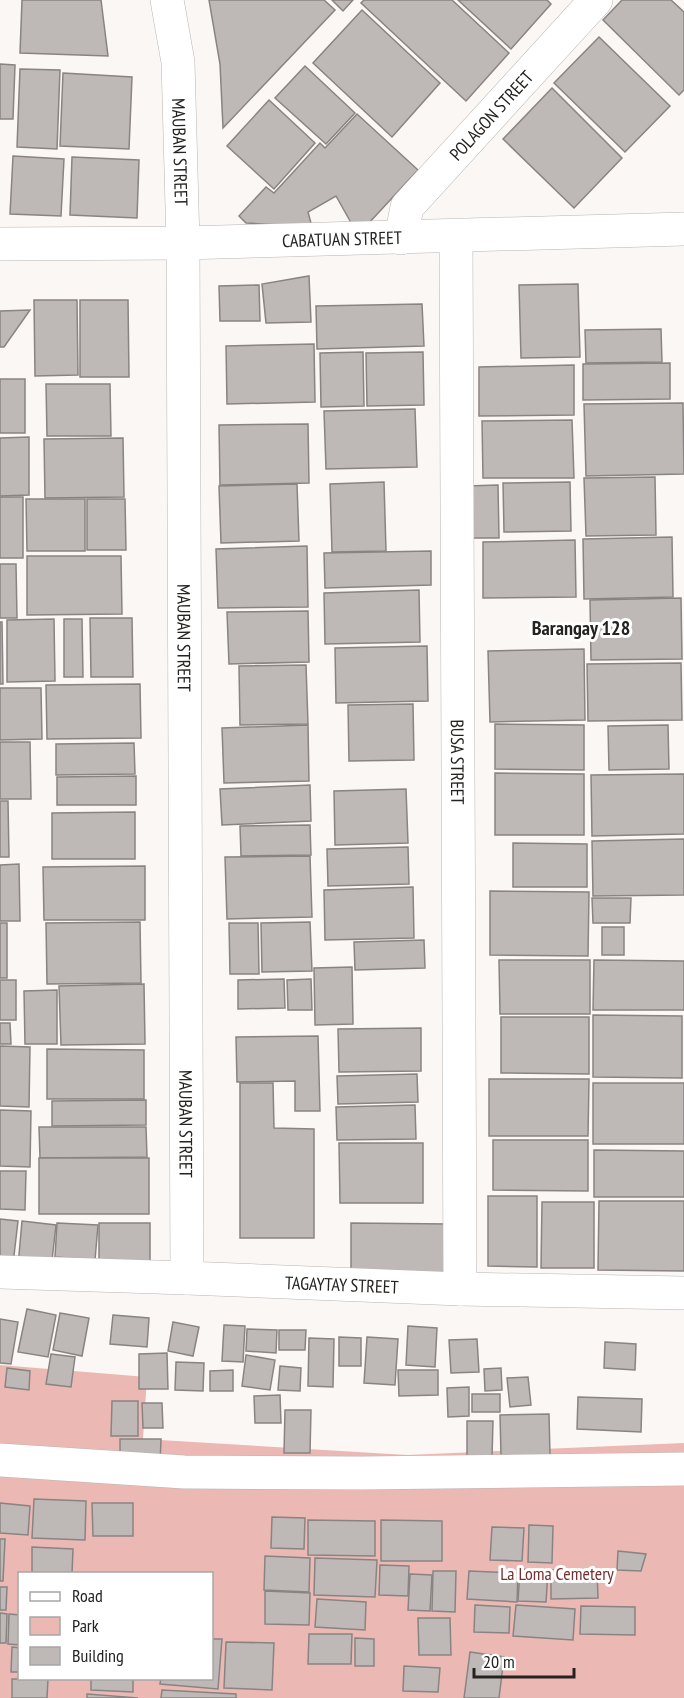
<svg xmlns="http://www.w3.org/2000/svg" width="684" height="1698" viewBox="0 0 684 1698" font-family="'PT Sans Narrow',sans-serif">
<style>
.green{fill:#ecb8b4;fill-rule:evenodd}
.building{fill:#beb9b7;stroke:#898483;stroke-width:1.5}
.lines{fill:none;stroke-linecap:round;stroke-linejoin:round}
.minor-casing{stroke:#b9b5b2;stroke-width:34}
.minor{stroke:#fff;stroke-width:33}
.labels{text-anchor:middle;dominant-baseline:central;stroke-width:6;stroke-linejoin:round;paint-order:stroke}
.street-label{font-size:18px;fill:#242321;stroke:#fff}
.park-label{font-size:18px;fill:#74302e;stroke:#fff}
.neighbourhood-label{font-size:20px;font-weight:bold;fill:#242321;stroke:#fff}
</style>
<rect width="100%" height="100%" fill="#fbf7f4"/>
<!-- green -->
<path class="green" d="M 0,1365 L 147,1377 L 143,1439 L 407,1455 L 684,1443 L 684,1698 L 0,1698 ZM 20,1574 L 212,1574 L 212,1678 L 20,1678 Z"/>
<!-- building -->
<g class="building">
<path d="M 22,0 L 101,0 L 108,56 L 20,53 Z"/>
<path d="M 209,0 L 324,0 L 335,10 L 223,128 L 220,64 Z"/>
<path d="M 332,0 L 353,0 L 343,11 Z"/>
<path d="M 364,0 L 452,0 L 509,53 L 466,101 L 361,3 Z"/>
<path d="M 458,0 L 547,0 L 551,4 L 511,49 Z"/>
<path d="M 622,0 L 671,0 L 684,12 L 684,90 L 679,95 L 603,20 Z"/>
<path d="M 362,10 L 440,83 L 392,137 L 313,63 Z"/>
<path d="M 599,37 L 670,106 L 625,152 L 554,83 Z"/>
<path d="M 0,64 L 15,65 L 13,119 L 0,119 Z"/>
<path d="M 305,66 L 355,113 L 326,144 L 275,98 Z"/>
<path d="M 20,69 L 60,70 L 57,149 L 17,147 Z"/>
<path d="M 63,73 L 132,77 L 129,149 L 60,146 Z"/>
<path d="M 552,88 L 622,158 L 574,208 L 503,139 Z"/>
<path d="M 269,100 L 315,143 L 274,189 L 227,146 Z"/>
<path d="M 357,114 L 418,170 L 367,225 L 354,228 L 336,196 L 308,212 L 312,227 L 246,223 L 239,216 L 266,187 L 274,193 L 320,143 L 325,148 Z"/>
<path d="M 13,156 L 64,159 L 61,216 L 10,214 Z"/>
<path d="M 72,157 L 139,160 L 137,218 L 70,215 Z"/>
<path d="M 309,276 L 311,322 L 266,323 L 262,284 Z"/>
<path d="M 578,284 L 580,357 L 521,358 L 519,285 Z"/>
<path d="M 259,285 L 260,321 L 220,321 L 219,286 Z"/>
<path d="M 34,300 L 77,300 L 78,375 L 35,376 Z"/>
<path d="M 80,300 L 128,300 L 129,377 L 80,377 Z"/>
<path d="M 422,304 L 424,346 L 317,349 L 316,306 Z"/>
<path d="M 30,310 L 4,347 L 0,347 L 0,311 Z"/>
<path d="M 661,329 L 662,362 L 586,363 L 585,330 Z"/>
<path d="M 314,344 L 315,402 L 227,404 L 226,346 Z"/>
<path d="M 363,352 L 364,406 L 321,407 L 320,353 Z"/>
<path d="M 423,352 L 424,405 L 367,406 L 366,353 Z"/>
<path d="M 670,363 L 670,399 L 583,400 L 583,364 Z"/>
<path d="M 574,365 L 574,415 L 479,416 L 479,367 Z"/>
<rect x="0" y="379" width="25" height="54"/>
<path d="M 46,384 L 110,384 L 111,436 L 47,436 Z"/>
<path d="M 683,403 L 684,474 L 586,476 L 584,404 Z"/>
<path d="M 415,409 L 417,467 L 326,469 L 324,411 Z"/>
<path d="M 572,420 L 574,478 L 483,478 L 482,421 Z"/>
<path d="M 308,424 L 309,483 L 220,485 L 219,425 Z"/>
<path d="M 29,437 L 29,495 L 0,496 L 0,438 Z"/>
<path d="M 123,438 L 124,497 L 45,498 L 44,439 Z"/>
<path d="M 655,477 L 656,535 L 586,536 L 584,478 Z"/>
<path d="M 384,482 L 386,551 L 332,552 L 330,484 Z"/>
<path d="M 570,482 L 571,531 L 504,532 L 503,483 Z"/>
<path d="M 297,484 L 299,541 L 221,543 L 219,486 Z"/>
<path d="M 498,485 L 499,538 L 468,538 L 467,486 Z"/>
<rect x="0" y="497" width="23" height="61"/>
<path d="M 26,499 L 85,499 L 85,551 L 27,551 Z"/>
<path d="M 87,499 L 125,499 L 126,550 L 87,550 Z"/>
<path d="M 672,537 L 673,597 L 584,599 L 583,539 Z"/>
<path d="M 575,540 L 576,597 L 483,598 L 483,542 Z"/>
<path d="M 307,546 L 308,607 L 218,608 L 216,549 Z"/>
<path d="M 431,551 L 431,585 L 325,588 L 324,553 Z"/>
<path d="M 27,556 L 121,556 L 122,614 L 27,615 Z"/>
<path d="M 0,564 L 16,564 L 17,618 L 0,618 Z"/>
<path d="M 419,590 L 420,642 L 325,644 L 324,593 Z"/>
<path d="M 681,598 L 682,659 L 591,660 L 590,600 Z"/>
<path d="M 308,611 L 309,662 L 229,664 L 227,612 Z"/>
<path d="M 90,618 L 132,618 L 133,677 L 91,677 Z"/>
<path d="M 54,619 L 55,681 L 7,682 L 7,620 Z"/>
<path d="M 64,619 L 82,619 L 83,677 L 64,677 Z"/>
<path d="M 0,622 L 2,622 L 3,684 L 0,684 Z"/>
<path d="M 427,646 L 428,701 L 336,703 L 335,648 Z"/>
<path d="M 584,649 L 585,720 L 490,722 L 488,651 Z"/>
<path d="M 681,663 L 682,720 L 588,721 L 587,664 Z"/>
<path d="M 306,665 L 308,724 L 240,725 L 239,666 Z"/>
<path d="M 140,684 L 141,738 L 47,739 L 46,685 Z"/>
<path d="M 0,688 L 41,688 L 42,739 L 0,740 Z"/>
<path d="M 413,704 L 414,760 L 349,761 L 348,705 Z"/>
<path d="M 495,724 L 584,725 L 584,770 L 495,769 Z"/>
<path d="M 308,725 L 309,781 L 224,783 L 222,728 Z"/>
<path d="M 668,725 L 669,769 L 609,770 L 608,726 Z"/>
<path d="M 0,742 L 30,742 L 31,799 L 0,799 Z"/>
<path d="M 134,743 L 135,774 L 56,775 L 56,744 Z"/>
<path d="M 495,773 L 584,774 L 584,835 L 495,835 Z"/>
<path d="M 684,774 L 684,834 L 592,836 L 591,775 Z"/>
<path d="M 136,776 L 136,805 L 57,805 L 57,777 Z"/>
<path d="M 310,785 L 311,821 L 222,825 L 220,789 Z"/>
<path d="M 406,789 L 408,843 L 335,845 L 334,791 Z"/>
<path d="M 0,801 L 8,801 L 9,857 L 0,857 Z"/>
<path d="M 135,812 L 135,859 L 52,859 L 52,813 Z"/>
<path d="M 310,825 L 311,855 L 241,856 L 240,826 Z"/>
<path d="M 684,839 L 684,895 L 593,896 L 592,841 Z"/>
<path d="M 513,843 L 587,844 L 587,887 L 513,887 Z"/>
<path d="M 408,847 L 409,884 L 328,886 L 327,849 Z"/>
<path d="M 310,856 L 312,917 L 227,919 L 225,857 Z"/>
<path d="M 19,864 L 20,921 L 0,921 L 0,865 Z"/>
<path d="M 145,866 L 145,920 L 44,920 L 43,867 Z"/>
<path d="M 413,887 L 414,938 L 325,940 L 324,890 Z"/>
<path d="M 490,891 L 589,892 L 588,956 L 490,955 Z"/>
<path d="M 592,898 L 631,898 L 630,923 L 593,923 Z"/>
<path d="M 140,922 L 141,983 L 47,984 L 46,923 Z"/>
<path d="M 310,922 L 312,971 L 262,972 L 261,923 Z"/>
<rect x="0" y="923" width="7" height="55"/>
<path d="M 229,923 L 258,923 L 259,974 L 230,974 Z"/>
<rect x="602" y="927" width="22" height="28"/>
<path d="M 424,940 L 425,968 L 355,970 L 354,942 Z"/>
<path d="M 499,960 L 590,960 L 590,1014 L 500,1014 Z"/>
<path d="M 594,960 L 684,961 L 684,1010 L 593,1010 Z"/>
<path d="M 352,967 L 353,1024 L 315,1025 L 314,968 Z"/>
<path d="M 284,979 L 285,1008 L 238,1009 L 238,980 Z"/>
<path d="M 311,979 L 312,1010 L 288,1010 L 287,980 Z"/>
<rect x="0" y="980" width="16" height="40"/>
<path d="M 144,984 L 145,1044 L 61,1045 L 59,986 Z"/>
<path d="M 57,990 L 57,1044 L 25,1044 L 24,991 Z"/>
<path d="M 593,1015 L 682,1016 L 682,1078 L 593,1077 Z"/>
<path d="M 501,1017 L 589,1017 L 589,1074 L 501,1073 Z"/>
<path d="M 0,1023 L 10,1023 L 11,1044 L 0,1044 Z"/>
<path d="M 421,1028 L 421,1071 L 339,1072 L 338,1029 Z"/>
<path d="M 318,1036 L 320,1111 L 295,1111 L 295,1081 L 237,1082 L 236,1037 Z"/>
<path d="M 0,1046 L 30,1047 L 29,1107 L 0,1106 Z"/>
<path d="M 47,1049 L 144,1050 L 144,1099 L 47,1099 Z"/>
<path d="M 417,1074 L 418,1102 L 338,1104 L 337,1076 Z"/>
<path d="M 489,1079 L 589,1079 L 588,1136 L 489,1136 Z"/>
<path d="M 240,1083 L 273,1083 L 274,1128 L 314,1129 L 314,1238 L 240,1238 Z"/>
<rect x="593" y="1083" width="91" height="61"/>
<path d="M 146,1100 L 146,1125 L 52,1126 L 52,1101 Z"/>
<path d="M 415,1105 L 416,1139 L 337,1140 L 336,1107 Z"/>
<path d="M 0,1110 L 31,1111 L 30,1167 L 0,1166 Z"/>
<path d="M 39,1127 L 146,1127 L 147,1157 L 40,1158 Z"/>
<path d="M 493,1140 L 588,1140 L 588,1191 L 493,1190 Z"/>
<path d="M 339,1143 L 423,1143 L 423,1203 L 340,1203 Z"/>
<path d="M 594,1150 L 684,1151 L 684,1197 L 594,1197 Z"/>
<rect x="39" y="1158" width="110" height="56"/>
<path d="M 0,1171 L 26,1171 L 25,1210 L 0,1209 Z"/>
<path d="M 488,1196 L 537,1196 L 537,1267 L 488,1266 Z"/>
<path d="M 599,1201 L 684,1201 L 684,1271 L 598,1270 Z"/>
<path d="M 542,1202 L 594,1202 L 594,1268 L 541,1268 Z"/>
<path d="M 0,1219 L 18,1221 L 13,1264 L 0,1263 Z"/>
<path d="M 22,1221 L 56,1225 L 51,1269 L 18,1266 Z"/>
<path d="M 57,1223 L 98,1225 L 95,1260 L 55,1257 Z"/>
<path d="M 99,1223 L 150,1223 L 150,1267 L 99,1268 Z"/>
<path d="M 351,1223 L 449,1224 L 449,1278 L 351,1278 Z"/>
<path d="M 27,1309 L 56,1315 L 48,1357 L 18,1352 Z"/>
<path d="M 60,1313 L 89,1318 L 82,1356 L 53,1350 Z"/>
<path d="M 113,1315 L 149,1318 L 147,1347 L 110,1344 Z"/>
<path d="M 0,1319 L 18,1322 L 11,1364 L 0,1363 Z"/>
<path d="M 173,1322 L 199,1327 L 193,1356 L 168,1351 Z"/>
<path d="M 224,1325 L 245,1326 L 243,1362 L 222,1361 Z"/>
<path d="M 408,1326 L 437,1328 L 435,1367 L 406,1365 Z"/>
<path d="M 247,1329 L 277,1330 L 276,1353 L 246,1351 Z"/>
<path d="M 279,1330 L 306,1330 L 305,1350 L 279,1350 Z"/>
<path d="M 339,1337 L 361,1338 L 361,1366 L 339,1366 Z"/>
<path d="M 367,1337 L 398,1339 L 395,1385 L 364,1383 Z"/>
<path d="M 309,1338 L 334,1339 L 333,1387 L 308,1386 Z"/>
<path d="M 477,1339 L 479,1372 L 451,1373 L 449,1340 Z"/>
<path d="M 605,1342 L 636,1344 L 635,1370 L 604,1368 Z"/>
<path d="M 167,1353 L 168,1389 L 139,1389 L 139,1354 Z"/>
<path d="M 51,1354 L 75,1357 L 71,1387 L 46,1384 Z"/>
<path d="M 246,1355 L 275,1360 L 270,1390 L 242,1386 Z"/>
<path d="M 176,1362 L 204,1363 L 203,1391 L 175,1390 Z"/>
<path d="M 280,1366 L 301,1368 L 300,1391 L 278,1390 Z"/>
<path d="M 7,1368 L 30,1371 L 29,1390 L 5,1387 Z"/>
<path d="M 501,1368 L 502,1390 L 485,1391 L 484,1369 Z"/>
<path d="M 233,1370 L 233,1391 L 210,1391 L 210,1371 Z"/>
<path d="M 398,1370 L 438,1370 L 438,1395 L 399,1396 Z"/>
<path d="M 528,1377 L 531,1405 L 510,1407 L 507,1378 Z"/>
<path d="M 469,1387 L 469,1416 L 448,1417 L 447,1388 Z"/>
<rect x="472" y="1394" width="28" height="18"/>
<path d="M 280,1395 L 281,1423 L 255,1423 L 254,1396 Z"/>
<path d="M 578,1397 L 642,1399 L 641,1432 L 577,1429 Z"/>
<path d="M 112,1401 L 138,1401 L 138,1436 L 111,1436 Z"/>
<path d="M 142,1403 L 162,1403 L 163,1428 L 143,1428 Z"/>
<path d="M 285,1410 L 311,1410 L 310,1453 L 284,1453 Z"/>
<path d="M 549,1414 L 550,1455 L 501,1455 L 500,1415 Z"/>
<path d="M 467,1421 L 493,1421 L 492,1458 L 467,1458 Z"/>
<path d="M 120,1439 L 161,1439 L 160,1464 L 120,1465 Z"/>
<path d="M 34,1499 L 86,1501 L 85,1540 L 32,1538 Z"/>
<path d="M 0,1503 L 30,1506 L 28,1535 L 0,1533 Z"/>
<path d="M 92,1503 L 133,1503 L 133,1536 L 93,1536 Z"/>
<path d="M 272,1517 L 305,1518 L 304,1549 L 271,1548 Z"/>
<path d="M 308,1520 L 375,1521 L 375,1556 L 308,1555 Z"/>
<path d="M 381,1520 L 442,1521 L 442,1561 L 381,1561 Z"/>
<path d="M 529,1525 L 553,1526 L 552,1563 L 528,1562 Z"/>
<path d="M 492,1527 L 524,1528 L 522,1561 L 490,1560 Z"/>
<path d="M 0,1539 L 5,1539 L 3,1581 L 0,1581 Z"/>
<path d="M 32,1547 L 73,1549 L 72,1574 L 32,1574 Z"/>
<path d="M 618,1551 L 646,1554 L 641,1571 L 617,1570 Z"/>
<path d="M 265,1556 L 310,1558 L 309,1592 L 264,1590 Z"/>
<path d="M 315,1558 L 377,1560 L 375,1597 L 314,1595 Z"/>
<path d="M 380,1565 L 409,1566 L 408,1596 L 379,1595 Z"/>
<path d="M 520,1569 L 548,1571 L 546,1602 L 518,1601 Z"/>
<path d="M 551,1570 L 597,1570 L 598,1598 L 551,1599 Z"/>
<path d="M 433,1571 L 456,1571 L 455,1612 L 432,1611 Z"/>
<path d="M 469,1571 L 518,1573 L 517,1602 L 467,1599 Z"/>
<path d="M 410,1574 L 432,1575 L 430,1611 L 408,1610 Z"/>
<path d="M 0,1587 L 7,1587 L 6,1610 L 0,1610 Z"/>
<path d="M 265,1591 L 310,1593 L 309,1625 L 265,1624 Z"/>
<path d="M 317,1599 L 366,1602 L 365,1630 L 315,1627 Z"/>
<path d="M 475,1605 L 510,1607 L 509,1633 L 474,1632 Z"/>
<path d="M 516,1605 L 575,1609 L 573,1640 L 513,1636 Z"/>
<path d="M 581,1606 L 635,1607 L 635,1635 L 580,1634 Z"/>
<path d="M 0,1613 L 7,1614 L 6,1643 L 0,1643 Z"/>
<path d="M 9,1614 L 20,1615 L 20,1645 L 8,1644 Z"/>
<path d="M 418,1618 L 450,1618 L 451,1655 L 419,1655 Z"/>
<path d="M 309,1634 L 352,1634 L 351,1664 L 308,1664 Z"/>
<path d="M 355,1638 L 374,1639 L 374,1666 L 355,1666 Z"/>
<path d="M 212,1639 L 222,1639 L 218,1689 L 160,1684 L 161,1678 L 212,1678 Z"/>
<path d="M 226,1642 L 274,1643 L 272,1690 L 224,1688 Z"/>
<path d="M 12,1647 L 20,1648 L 20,1672 L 11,1672 Z"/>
<path d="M 470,1652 L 504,1657 L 499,1698 L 464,1698 Z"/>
<path d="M 404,1666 L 440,1668 L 438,1692 L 403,1691 Z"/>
<path d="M 91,1678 L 133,1678 L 133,1692 L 91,1690 Z"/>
<path d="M 12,1679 L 48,1679 L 47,1698 L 12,1698 Z"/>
<path d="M 162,1690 L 236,1694 L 236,1698 L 161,1698 Z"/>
<path d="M 87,1694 L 138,1698 L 87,1698 Z"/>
</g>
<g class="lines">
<defs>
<g id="minor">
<path id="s1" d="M 167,0 L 178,62 L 183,243 L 187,1278"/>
<path id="s2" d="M 456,236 L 460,1289"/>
<path id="s3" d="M 401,238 L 407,207 L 596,0"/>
<path id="s4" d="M 0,244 L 183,243 L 684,229"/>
<path id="s5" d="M 0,1272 L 187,1278 L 460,1289 L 684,1293"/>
<path d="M 0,1460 L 184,1472 L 361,1473 L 684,1469"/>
</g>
</defs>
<!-- minor casing -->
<use href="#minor" class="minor-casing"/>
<!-- minor -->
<use href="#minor" class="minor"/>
</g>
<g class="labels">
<!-- street labels -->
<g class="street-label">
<text stroke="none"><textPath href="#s3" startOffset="156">POLAGON STREET</textPath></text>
<text stroke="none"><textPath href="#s1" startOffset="153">MAUBAN STREET</textPath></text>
<text stroke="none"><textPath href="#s4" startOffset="342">CABATUAN STREET</textPath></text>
<text stroke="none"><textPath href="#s1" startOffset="639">MAUBAN STREET</textPath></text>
<text stroke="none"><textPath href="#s2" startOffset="526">BUSA STREET</textPath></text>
<text stroke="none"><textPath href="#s1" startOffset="1125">MAUBAN STREET</textPath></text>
<text stroke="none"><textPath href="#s5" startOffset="342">TAGAYTAY STREET</textPath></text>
</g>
<!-- park labels -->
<g class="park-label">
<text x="557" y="1573">La Loma Cemetery</text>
</g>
<!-- neighbourhood labels -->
<g class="neighbourhood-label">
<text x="581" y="628">Barangay 128</text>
</g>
</g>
<!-- legend -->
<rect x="18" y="1572" width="195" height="108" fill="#ffffff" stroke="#a7a7a6" stroke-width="1.5"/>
<rect x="30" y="1592" width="30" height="9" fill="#ffffff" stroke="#a7a7a6" stroke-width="1.5"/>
<text x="72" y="1602" font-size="18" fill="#242321">Road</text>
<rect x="30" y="1617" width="30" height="18" fill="#ecb8b4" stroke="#a7a7a6" stroke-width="1.5"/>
<text x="72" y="1632" font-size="18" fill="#242321">Park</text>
<rect x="30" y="1647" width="30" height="18" fill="#beb9b7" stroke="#a7a7a6" stroke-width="1.5"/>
<text x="72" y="1662" font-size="18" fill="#242321">Building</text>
<!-- scale -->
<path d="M474 1668v9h100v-9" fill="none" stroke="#242321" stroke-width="3"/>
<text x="483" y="1668" font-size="18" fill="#242321" stroke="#ffffff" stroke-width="4.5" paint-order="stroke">20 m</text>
</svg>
